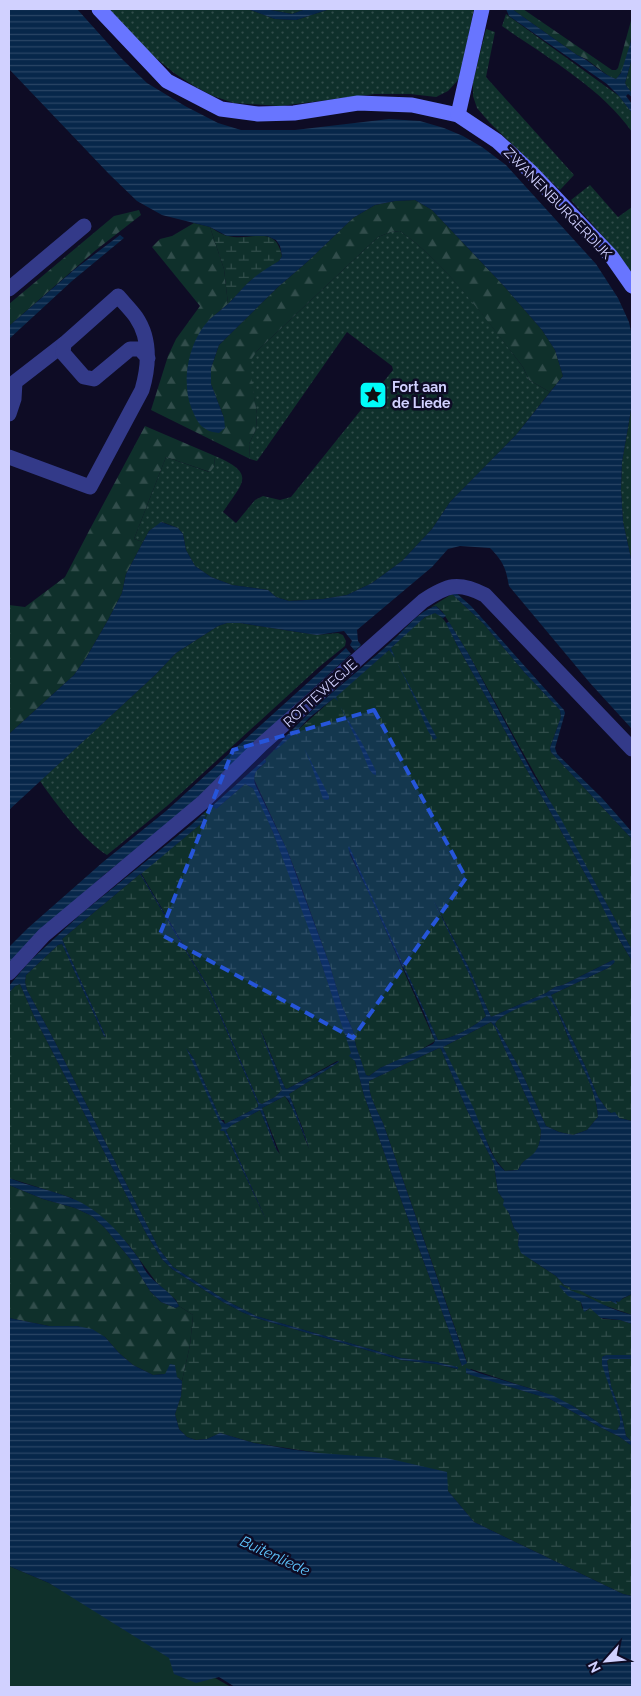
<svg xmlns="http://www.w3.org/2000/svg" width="641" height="1696" viewBox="0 0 641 1696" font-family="Raleway,sans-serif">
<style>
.grass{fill:url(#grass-dots)}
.forest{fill:url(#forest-firs)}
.wetland{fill:url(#wetland-marsh)}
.park{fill:#0f302b}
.water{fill:url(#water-rules);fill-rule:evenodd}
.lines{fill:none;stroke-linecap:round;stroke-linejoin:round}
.street{stroke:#333a89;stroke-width:15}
.secondary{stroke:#6875ff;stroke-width:15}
.marked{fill:#2655da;fill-opacity:0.2;stroke:#2655da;stroke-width:4;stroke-dasharray:10 6;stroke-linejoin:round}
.labels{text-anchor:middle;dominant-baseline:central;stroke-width:5;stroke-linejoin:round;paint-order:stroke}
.street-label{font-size:14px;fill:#d1d1ff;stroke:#0e0c25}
.poi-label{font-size:14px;font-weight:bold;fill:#d1d1ff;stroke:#0e0c25;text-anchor:start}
.water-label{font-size:15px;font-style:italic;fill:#5fc7ff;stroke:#0e0c25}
</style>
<defs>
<pattern id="grass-dots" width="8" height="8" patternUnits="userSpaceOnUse" patternTransform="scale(1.25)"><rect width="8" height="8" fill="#0f302b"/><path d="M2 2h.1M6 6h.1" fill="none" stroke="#314d4b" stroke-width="1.8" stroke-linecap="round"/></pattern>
<pattern id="forest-firs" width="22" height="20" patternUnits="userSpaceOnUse" patternTransform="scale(1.25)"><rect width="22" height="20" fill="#0f302b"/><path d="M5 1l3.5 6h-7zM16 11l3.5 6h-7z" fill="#314d4b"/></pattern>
<pattern id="wetland-marsh" width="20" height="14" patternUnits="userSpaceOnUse" patternTransform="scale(1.25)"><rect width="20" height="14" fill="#0f302b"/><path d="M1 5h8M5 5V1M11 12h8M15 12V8" fill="none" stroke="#314d4b"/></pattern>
<pattern id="water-rules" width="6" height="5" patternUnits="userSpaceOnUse" patternTransform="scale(1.25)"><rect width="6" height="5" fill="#07274a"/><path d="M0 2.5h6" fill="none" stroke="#2a4565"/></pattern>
</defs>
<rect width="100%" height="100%" fill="#0e0c25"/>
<!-- grass -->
<g class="grass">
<path d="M 107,9 L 248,9 L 275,19 L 296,20 L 330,9 L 474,9 L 459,79 L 448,91 L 436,97 L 410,94 L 375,94 L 280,106 L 234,103 L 213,96 L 194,86 L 174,73 L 146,50 Z"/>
<path d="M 265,9 L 306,9 L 292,14 Z"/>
<path d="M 506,14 L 619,96 L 632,113 L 632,132 C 603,89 545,56 502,26 Z"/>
<path d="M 486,29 L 495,32 L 486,77 L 574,175 L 560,190 L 490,123 L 477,108 L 473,96 L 473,82 Z"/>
<path d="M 632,58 L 632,93 L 627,87 L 625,83 Z"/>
<path d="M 590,185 L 618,217 L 632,207 L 632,273 C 615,247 591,224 571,200 Z"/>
<path d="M 400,231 C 448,265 487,320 523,367 L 529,380 L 550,392 L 516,435 L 450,502 L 432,529 L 402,561 L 372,583 L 347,595 L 323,599 L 289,601 L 276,597 L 268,590 L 232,585 L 211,577 L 195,566 L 186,550 L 183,534 L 178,528 L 162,522 L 149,531 L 143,542 L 134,539 L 166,457 L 209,472 L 214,467 L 215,456 C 257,474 243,482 223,512 L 236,523 L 255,500 L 263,496 L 280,500 L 291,497 L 393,370 L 392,366 L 347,332 L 257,461 L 250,459 L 249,444 L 256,429 L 257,414 L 248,363 L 257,351 L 378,237 L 391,232 Z"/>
<path d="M 632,404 L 632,563 L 623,522 L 621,489 L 622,462 Z"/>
<path d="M 227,623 L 240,623 L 317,635 L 338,633 L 343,635 L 346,641 L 345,646 L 319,667 L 167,806 L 107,855 C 83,840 56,804 40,781 L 155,675 L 176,653 L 218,626 Z"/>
</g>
<!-- forest -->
<g class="forest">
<path d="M 512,9 L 523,9 L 612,70 L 616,70 L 618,68 L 632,17 C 632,36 630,65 616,79 L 610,77 L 586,59 L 577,55 Z"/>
<path d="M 415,200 L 432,210 L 503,285 L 542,330 L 555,350 L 563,376 L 550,392 L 529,380 L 523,367 C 487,321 447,264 400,231 L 391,232 L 378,237 L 257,351 L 249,363 L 257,414 L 256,429 L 249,444 L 250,459 L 151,410 L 168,356 L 176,339 L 200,306 L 152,247 L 160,239 L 172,236 L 194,223 L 210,227 L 224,269 L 228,304 L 209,320 L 190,360 L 224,418 L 211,384 L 211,368 L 219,345 L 278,287 L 307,262 L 353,218 L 375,205 L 395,201 Z"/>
<path d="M 139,210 L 141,215 L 96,250 L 9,326 L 9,304 L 114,216 Z"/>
<path d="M 145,426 L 215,456 L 214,467 L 210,472 L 166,457 L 134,539 L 143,542 L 126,574 L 122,593 L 108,620 L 86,658 L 74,675 L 9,734 L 9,605 L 25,607 L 65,577 L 90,529 Z"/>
<path d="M 9,1185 L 43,1199 L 75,1208 L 92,1216 L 105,1228 L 131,1260 L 150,1291 L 161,1302 L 176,1308 L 179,1306 L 193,1315 L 190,1345 L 182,1381 L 177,1377 L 165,1374 L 153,1375 L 133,1365 L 119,1353 L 105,1337 L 77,1326 L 49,1326 L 9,1318 Z"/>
</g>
<!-- wetland -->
<g class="wetland">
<path d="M 210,227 C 215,230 222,235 228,236 C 251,242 275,223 282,256 L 279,261 L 250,281 L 228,304 L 224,269 Z"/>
<path d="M 452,594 L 483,623 L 525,673 L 560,710 L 561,717 L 550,748 L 551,752 L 632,839 L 632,950 L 468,653 L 442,611 L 436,606 L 431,607 Z"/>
<path d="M 435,613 C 447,618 451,633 457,645 L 593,888 L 620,941 L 632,961 L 632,1121 L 619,1118 L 608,1111 L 598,1097 L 586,1068 L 551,995 L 608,968 L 614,963 L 613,960 L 563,985 L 555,987 L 546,993 L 491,1017 L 467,964 L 434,901 L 473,982 L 486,1016 C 478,1025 450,1040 438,1040 L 349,847 L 350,855 L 369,893 L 435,1041 L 419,1051 L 380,1068 L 369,1076 L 366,1075 L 365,1073 L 356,1046 L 353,1031 L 342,1006 L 329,963 L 297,875 L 287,850 L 254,779 L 255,772 L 266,762 L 265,759 L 275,749 L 276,750 C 313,716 350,683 389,650 L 391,650 L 391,648 C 402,638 422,615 435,613 Z"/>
<path d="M 245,784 L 253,788 L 259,799 L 273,832 L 305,915 L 352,1053 L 350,1054 L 355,1061 L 364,1095 L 391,1172 L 462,1366 L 467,1362 L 383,1123 C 377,1110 368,1095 369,1081 L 375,1078 L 439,1048 L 441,1049 L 467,1110 L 494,1164 L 498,1192 L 504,1200 L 504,1205 L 509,1213 L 514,1228 L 519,1234 L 518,1245 L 533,1261 L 556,1276 L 564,1285 L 582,1291 L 596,1299 L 616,1302 L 632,1294 L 632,1315 L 595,1302 L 588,1297 L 572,1292 L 561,1285 L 581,1302 L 582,1308 L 586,1311 L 590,1308 L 603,1319 L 620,1320 L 632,1324 L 632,1355 L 603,1356 L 620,1418 L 620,1425 L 617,1430 L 614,1431 L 605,1427 L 573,1406 L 540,1391 L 519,1385 L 471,1369 L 466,1373 L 550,1399 L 600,1427 L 620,1437 L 632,1446 L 632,1596 L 623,1594 L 474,1522 L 448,1491 L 319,1453 L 254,1443 L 220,1433 L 207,1439 L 196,1440 L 187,1437 L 179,1429 L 175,1414 L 181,1396 L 182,1381 L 190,1345 L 193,1315 L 179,1306 L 176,1300 L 156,1282 L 128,1244 L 72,1198 L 9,1178 L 9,993 L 15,986 L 20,984 L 34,1016 L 147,1235 L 162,1259 L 172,1269 L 223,1302 L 242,1312 L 256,1318 L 401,1360 L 436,1364 L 457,1369 L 457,1367 L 436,1362 L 401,1358 L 256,1316 L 225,1300 L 173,1267 L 159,1249 L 54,1040 L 27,990 L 25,982 L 26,975 L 58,945 L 62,944 L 104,1036 L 106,1037 L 62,939 L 140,874 L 209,990 L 258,1104 L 258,1107 L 225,1124 L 224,1120 L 221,1120 L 194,1059 L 187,1049 L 223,1128 L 221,1131 L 224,1131 L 228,1139 L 267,1222 L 226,1130 L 228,1127 L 260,1110 L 276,1149 L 280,1154 L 262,1108 L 285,1096 L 294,1111 L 309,1149 L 303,1129 L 289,1094 L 339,1062 L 337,1061 L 287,1089 L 285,1088 L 260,1028 L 282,1090 L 275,1097 L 262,1104 L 259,1103 L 210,990 L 141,873 L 202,823 L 206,816 L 203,814 L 212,806 L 216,809 Z"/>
<path d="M 548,995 C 558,1010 564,1028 571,1044 C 582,1067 597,1091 598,1117 L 587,1130 L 573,1135 L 559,1132 L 546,1126 L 521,1071 L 495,1024 C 499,1013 536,1001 548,995 Z"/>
<path d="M 491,1022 L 495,1027 L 541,1130 C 541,1138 539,1150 533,1155 C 525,1161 523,1160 518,1170 L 505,1171 L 495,1159 L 443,1047 Z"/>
<path d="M 614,1358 L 632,1359 L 632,1442 L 626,1436 L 621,1413 L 611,1386 L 607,1361 L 609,1359 Z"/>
</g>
<!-- park -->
<path class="park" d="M 9,1566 L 49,1583 L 231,1687 L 9,1687 Z"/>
<!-- water -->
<g class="water">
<path d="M 9,9 L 77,9 L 123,60 L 147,83 L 185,106 L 218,123 L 241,130 L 295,130 L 389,119 L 420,121 L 444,128 L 463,136 L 482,147 L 506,165 L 596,264 L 618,298 L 629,322 L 632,336 L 632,404 L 622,462 L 621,489 L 623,522 L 632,563 L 632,729 L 590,683 L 509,586 C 506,568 503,561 490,548 L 460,546 L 448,549 L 432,567 L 357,630 L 358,641 L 361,645 L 355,651 L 350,645 L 352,641 L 344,631 L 317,635 L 240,623 L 227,623 L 218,626 L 176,653 L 155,675 L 9,810 L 9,734 L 74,675 L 86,658 L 108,620 L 122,593 L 126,574 L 143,542 L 149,531 L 161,522 L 178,528 L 183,534 L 186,550 L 195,566 L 211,577 L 232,585 L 268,590 L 276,597 L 289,601 L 323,599 L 347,595 L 372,583 L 402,561 L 432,529 L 450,502 L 516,435 L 563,376 L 555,350 L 542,330 L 503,285 L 432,210 L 415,200 L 395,201 L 375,205 L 353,218 L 307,262 L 278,287 L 219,345 L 211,368 L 211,384 L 224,418 L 225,428 L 219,433 C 201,431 197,422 191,407 C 181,380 189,341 209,320 C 215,314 223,309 229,303 C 236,296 243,287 250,281 C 259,273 269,267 279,261 L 282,256 L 280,246 L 276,240 L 267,236 L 227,236 L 210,227 L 162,215 L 137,201 L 109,174 L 9,69 Z"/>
<path d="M 248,9 L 265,9 L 292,14 L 306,9 L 330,9 L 296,20 L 275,19 Z"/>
<path d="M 506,9 L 512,9 L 577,55 C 591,61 601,74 616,79 L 621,73 L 632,38 L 632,58 L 625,83 L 627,87 L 632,93 L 632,97 L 628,94 L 626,96 L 632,104 L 632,113 L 619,96 L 607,84 L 509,16 Z"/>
<path d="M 120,235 L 124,238 L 72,281 L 9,339 L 9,326 L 75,269 Z"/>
<path d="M 455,592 L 471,606 L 564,710 L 565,713 L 555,748 L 557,754 L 602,798 L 632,832 L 632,839 L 551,752 L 550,748 L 561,717 L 560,710 L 525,673 L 483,623 L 452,594 Z"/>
<path d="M 436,606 L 446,616 L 443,618 L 435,613 L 425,617 L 391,648 L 395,658 L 389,650 L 336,697 L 338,701 L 334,698 L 309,718 L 296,732 L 300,739 L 295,733 L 276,750 L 275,749 C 309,708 353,677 391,642 C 405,630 418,611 436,606 Z"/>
<path d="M 449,622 L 468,653 L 533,774 L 561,819 L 604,899 L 632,950 L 632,961 L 616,934 L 593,888 L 457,645 L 446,623 Z"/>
<path d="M 346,648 L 351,654 L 298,702 L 181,813 L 105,874 L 48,924 L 9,963 L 9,947 L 28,928 L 103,862 L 166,811 Z"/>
<path d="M 397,662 L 435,734 L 437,738 L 434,740 L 428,731 L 416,702 Z"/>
<path d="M 340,706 L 363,745 L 376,771 L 376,775 L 373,774 L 369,769 L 361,749 Z"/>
<path d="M 304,748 L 329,796 L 329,799 L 327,800 L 323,799 L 311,764 Z"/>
<path d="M 265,759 L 266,762 C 258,768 252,773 255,784 L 287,850 L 329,963 L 342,1006 L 353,1031 L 356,1046 L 366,1075 L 369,1076 L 380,1068 L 433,1044 L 435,1041 L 424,1013 L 348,848 L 349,846 L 438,1040 C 450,1040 478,1025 486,1016 L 473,982 L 433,900 L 467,964 L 491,1017 L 546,993 L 555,987 L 563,985 L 613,960 L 615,961 L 614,963 L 608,968 L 551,995 L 586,1068 L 598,1097 L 608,1111 L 611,1113 L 615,1112 L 619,1118 L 632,1121 L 632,1294 L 623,1298 L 619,1302 L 616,1301 L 617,1304 L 616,1304 L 611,1301 C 601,1303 592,1297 583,1292 C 580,1290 575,1290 571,1290 L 570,1287 L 564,1285 L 556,1276 L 521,1253 L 518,1245 L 519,1234 L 514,1228 L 509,1213 L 503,1205 L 504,1200 L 498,1192 L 494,1164 L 467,1110 L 441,1049 L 439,1048 L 375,1078 L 369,1081 C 368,1095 377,1110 383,1123 L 467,1363 L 462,1366 L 391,1172 L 364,1095 L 355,1061 L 349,1056 L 351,1053 L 322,965 L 273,832 L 253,788 L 245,784 L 216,809 L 212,806 ZM 547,996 C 557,1006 565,1030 571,1044 C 582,1067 597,1091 598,1117 L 587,1130 L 573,1135 L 559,1132 L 546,1126 L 521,1071 L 495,1024 C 499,1013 536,1002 547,996 ZM 491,1022 L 495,1027 L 541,1130 C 541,1138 539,1150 532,1155 C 525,1161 523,1160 518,1170 L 505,1171 L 498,1164 L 491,1152 L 473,1107 L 443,1047 Z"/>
<path d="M 203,814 L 206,816 L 202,823 L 141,874 L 210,990 L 259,1103 L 262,1104 L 275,1097 L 282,1090 L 259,1027 L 285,1088 L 287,1089 L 339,1061 L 339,1062 L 289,1094 L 310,1149 L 289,1101 L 285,1096 L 262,1108 L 279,1156 L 260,1110 L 232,1125 L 226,1130 L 267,1222 L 228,1139 L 224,1131 L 221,1131 L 220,1130 L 222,1128 L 186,1048 L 194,1059 L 221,1120 L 225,1124 L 258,1107 L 258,1104 L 209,990 L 140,874 L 62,939 L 106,1037 L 104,1036 L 62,944 L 58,945 L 26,975 L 25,982 L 27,990 L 54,1040 L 159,1249 L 173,1267 L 225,1300 L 256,1316 L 401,1358 L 436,1362 L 458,1367 L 458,1369 L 436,1364 L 401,1360 L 256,1318 L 242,1312 L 223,1302 L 172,1269 L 162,1259 L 147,1235 L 34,1016 L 20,984 L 15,986 L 9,993 L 9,986 L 18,975 L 31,960 L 82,913 L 191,825 Z"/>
<path d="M 9,1178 C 29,1186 51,1190 71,1198 C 100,1209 122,1235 139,1259 C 142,1264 144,1269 147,1273 C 156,1285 172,1292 179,1306 L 176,1308 L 161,1302 L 150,1291 L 131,1260 L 105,1228 L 92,1216 L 75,1208 L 43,1199 L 9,1185 Z"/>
<path d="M 561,1285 C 570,1291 578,1293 587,1297 C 602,1304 616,1311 632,1315 L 632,1324 L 620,1320 L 601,1318 L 590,1308 L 584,1312 L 581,1302 L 568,1296 L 559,1286 Z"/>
<path d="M 9,1318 L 49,1326 L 77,1326 L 92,1329 L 105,1337 L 119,1353 L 133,1365 L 153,1375 L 165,1374 L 170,1364 L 175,1365 L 177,1377 L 182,1381 L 181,1396 L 175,1414 L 179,1429 L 187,1437 L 196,1440 L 207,1439 L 220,1433 L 254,1443 L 289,1449 L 319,1453 L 386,1458 L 447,1472 L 448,1491 L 474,1522 L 623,1594 L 632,1596 L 632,1687 L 235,1687 L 219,1677 L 196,1683 L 174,1674 L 169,1658 L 49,1583 L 9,1566 Z"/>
<path d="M 606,1355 L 632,1355 L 632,1359 L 609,1359 L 607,1361 L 611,1386 L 621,1413 L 626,1436 L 632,1442 L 632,1446 L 620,1437 L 600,1427 L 550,1399 L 474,1376 L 466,1373 L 466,1368 L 479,1373 L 552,1395 L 573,1406 L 605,1427 L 614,1430 L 617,1430 L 620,1425 L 620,1418 L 602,1365 L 602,1357 Z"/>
</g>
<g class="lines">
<!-- street -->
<g class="street">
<path d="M 9,289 L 84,226"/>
<path d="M 9,414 L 14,399 L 15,382 L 64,344"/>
<path d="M 9,457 L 90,487 L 142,390 C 149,366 151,339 136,317 C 131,310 124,303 118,296 L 64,344 L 63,353 L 84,377 L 94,379 L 130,349 L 140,349 L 148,358"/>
<path d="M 9,973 L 44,935 L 202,803 L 261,745 L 423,601 C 447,585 458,581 485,595 L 632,749"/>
</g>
<!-- secondary -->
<g class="secondary">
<path d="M 99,9 L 167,81 L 221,109 L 258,114 L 294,113 L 358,103 L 412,105 L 458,115 L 497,141 L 530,171 L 611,256 L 632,286"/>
<path d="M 458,115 L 482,9"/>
</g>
</g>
<!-- marked area -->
<path class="marked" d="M 374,710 L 466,878 L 353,1038 L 160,934 L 233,750 Z"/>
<!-- icons -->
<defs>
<symbol id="sight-square" viewBox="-11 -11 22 22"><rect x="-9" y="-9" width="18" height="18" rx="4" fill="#00fcf9" stroke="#0e0c25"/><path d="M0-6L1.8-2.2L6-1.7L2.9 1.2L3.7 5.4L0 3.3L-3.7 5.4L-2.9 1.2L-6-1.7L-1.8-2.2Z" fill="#111"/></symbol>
</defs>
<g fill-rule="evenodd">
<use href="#sight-square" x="357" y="379" width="32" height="32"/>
</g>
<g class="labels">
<!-- street labels -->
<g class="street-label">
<text transform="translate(558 203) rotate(46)">ZWANENBURGERDIJK</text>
<text transform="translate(320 693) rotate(-42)">ROTTEWEGJE</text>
</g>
<!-- poi labels -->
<g class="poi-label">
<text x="392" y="387">Fort aan<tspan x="392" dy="16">de Liede</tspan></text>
</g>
<!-- water labels -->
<g class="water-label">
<text transform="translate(275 1556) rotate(25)">Buitenliede</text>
</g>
</g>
<!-- border -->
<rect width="641" height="1696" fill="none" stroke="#d1d1ff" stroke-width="20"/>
<!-- north arrow -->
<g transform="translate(606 1661) rotate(243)" stroke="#0e0c25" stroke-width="4" paint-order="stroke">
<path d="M0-4L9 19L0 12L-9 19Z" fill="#d1d1ff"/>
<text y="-8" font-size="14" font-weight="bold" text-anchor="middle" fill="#d1d1ff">N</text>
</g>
</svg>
